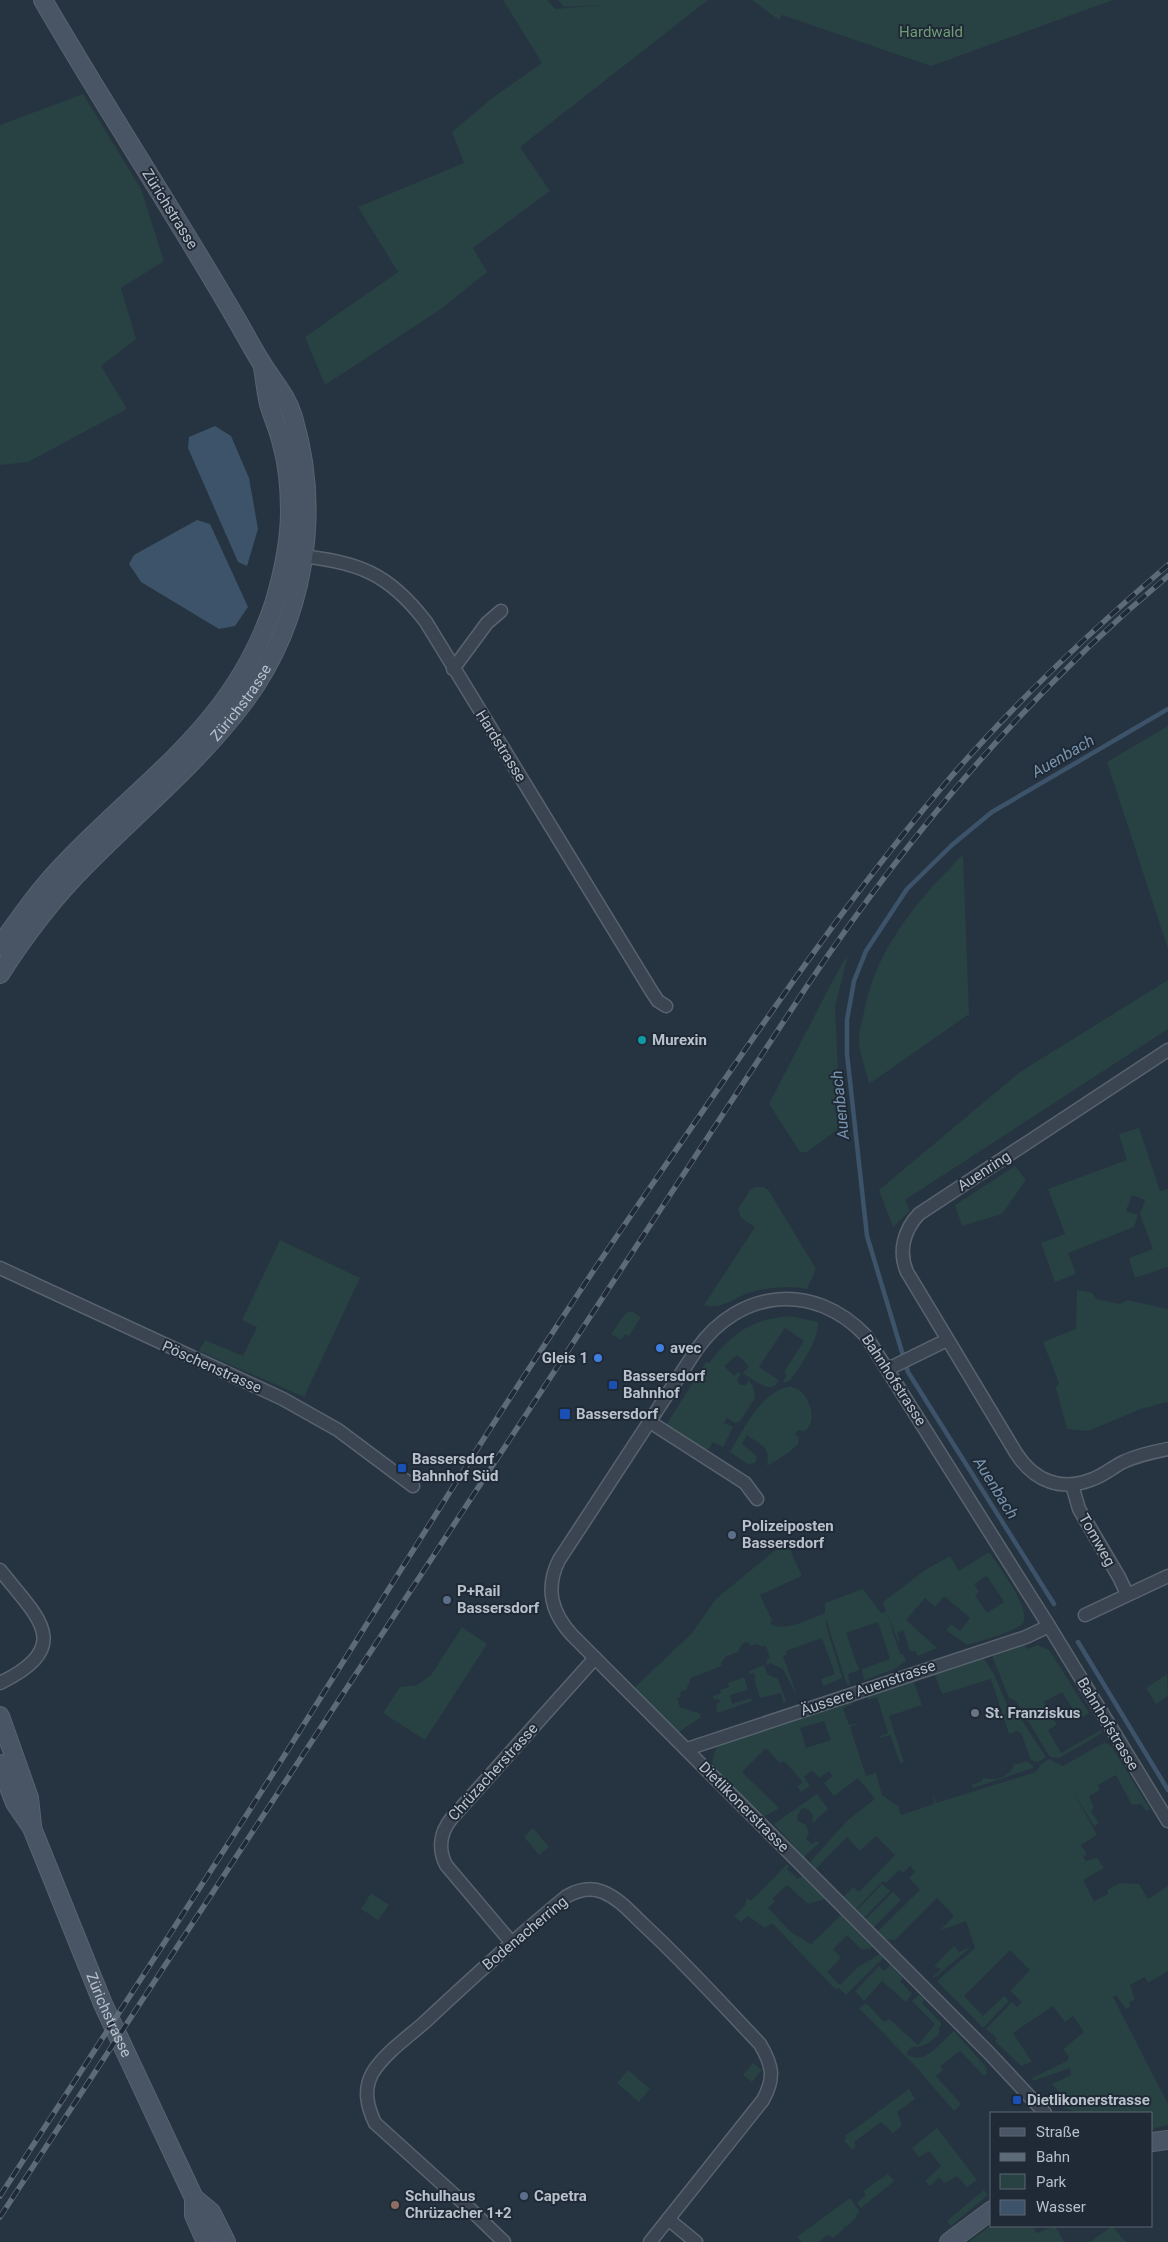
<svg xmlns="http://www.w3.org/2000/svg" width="1168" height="2242" viewBox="0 0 1168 2242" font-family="Roboto,sans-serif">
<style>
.green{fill:#284142;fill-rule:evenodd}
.water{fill:#3c5369}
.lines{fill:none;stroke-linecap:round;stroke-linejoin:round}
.stream{stroke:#3c5369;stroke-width:4.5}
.street-casing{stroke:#58636e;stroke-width:15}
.secondary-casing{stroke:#58636e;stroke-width:20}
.street{stroke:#3b4551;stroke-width:12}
.secondary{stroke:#495564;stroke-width:18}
.rail-casing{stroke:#5d6a78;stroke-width:5.5}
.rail{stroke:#1f2a36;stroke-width:4;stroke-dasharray:11;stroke-linecap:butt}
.culture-dot{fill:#0f9aa8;stroke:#1f2a36;stroke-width:2}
.shop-dot{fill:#3f7fe0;stroke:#1f2a36;stroke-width:2}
.transit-dot{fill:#1a4fb4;stroke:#1f2a36;stroke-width:2}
.service-dot{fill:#5c6f8a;stroke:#1f2a36;stroke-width:2}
.worship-dot{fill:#6b7280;stroke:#1f2a36;stroke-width:2}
.education-dot{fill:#8d6e63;stroke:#1f2a36;stroke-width:2}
.labels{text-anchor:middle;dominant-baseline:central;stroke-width:4;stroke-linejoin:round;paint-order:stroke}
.park-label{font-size:15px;fill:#6f9c76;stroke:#1f2a36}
.street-label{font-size:15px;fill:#b7c0cb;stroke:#1f2a36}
.poi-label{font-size:15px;font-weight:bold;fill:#b7c0cb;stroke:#1f2a36;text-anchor:start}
.water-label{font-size:16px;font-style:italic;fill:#7893ad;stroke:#1f2a36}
</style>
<rect width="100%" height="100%" fill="#263441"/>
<!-- green -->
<g class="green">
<path d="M 503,0 L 547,0 L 555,9 L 603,5 L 564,7 L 558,0 L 708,0 L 520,147 L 550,191 L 473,248 L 487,272 L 441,309 L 325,385 L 305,337 L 398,272 L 358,207 L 464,163 L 452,132 L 492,98 L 542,63 Z"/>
<path d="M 752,0 L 1113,0 L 931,66 L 782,15 L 779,20 Z"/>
<path d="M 83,94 L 141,189 L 164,261 L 121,288 L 136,339 L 101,366 L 127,409 L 28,462 L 0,465 L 0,125 Z"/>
<path d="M 1168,726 L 1168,949 L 1107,762 Z"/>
<path d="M 963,855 L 969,1014 L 869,1084 C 866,1070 859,1053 859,1039 C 859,1032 861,1024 863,1017 C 874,951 917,900 963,855 Z"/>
<path d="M 848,954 L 835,1007 L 840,1114 L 837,1130 L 807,1152 L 800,1152 L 769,1104 L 832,982 Z"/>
<path d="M 1168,980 L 1168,1029 L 905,1200 L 910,1211 L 893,1227 L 879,1190 L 1020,1072 Z"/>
<path d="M 1139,1128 L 1160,1191 L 1168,1189 L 1168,1267 L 1135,1278 L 1129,1258 L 1153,1249 L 1140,1214 L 1145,1200 L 1132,1195 L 1126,1211 L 1138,1215 L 1134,1227 L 1068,1253 L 1076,1274 L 1055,1282 L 1041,1243 L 1065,1234 L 1048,1189 L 1127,1160 L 1119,1134 Z"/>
<path d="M 1015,1166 L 1026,1180 L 1002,1214 L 962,1226 L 955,1205 Z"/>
<path d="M 755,1187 L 764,1187 L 769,1191 L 816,1269 L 807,1289 C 788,1285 768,1287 748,1293 C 730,1300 724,1309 704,1305 L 755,1227 L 741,1218 L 738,1209 L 751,1189 Z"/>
<path d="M 280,1240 L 360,1278 L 304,1397 L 199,1351 L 205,1340 L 243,1356 L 257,1327 L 242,1320 Z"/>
<path d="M 1077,1290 L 1092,1293 L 1096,1299 L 1120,1304 L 1127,1300 L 1168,1309 L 1168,1405 L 1167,1402 L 1141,1409 L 1088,1431 L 1067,1429 L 1056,1388 L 1059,1383 L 1043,1342 L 1076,1329 Z"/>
<path d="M 628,1312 L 633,1312 L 641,1317 L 629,1336 L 625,1334 L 621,1340 L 611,1334 L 624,1315 Z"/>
<path d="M 790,1316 L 818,1322 C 819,1339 801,1366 790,1380 L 785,1383 L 783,1381 L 787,1375 L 784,1372 L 804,1341 L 785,1328 L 759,1367 L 779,1380 C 777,1382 776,1385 774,1386 C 766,1391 749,1377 743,1373 L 749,1366 L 737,1355 L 724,1366 L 734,1376 L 738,1372 L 741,1374 L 737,1379 L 740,1385 L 746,1385 L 748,1380 L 753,1386 L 755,1398 L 740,1421 L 735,1423 L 727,1418 L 724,1423 L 733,1427 L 723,1447 L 713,1442 L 709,1449 L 705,1449 L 666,1425 L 706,1362 L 709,1363 C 733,1333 751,1319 790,1316 Z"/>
<path d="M 792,1386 L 791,1387 C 807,1388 820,1419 805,1431 L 798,1430 L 795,1434 L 799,1438 L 798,1444 L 788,1453 L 767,1466 C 771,1446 761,1446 747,1435 L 742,1444 L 757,1456 L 755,1463 L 748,1464 L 730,1452 C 744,1428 762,1390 792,1386 Z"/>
<path d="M 786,1541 L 802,1576 L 760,1595 L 772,1620 L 770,1624 C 787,1632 809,1619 825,1613 L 825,1603 L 863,1589 L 881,1613 L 886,1612 L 883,1602 L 925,1570 L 950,1556 L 959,1571 L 989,1552 C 997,1564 1034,1612 1022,1624 C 1014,1632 980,1641 967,1645 L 946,1630 L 951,1624 L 960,1631 L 970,1618 L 944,1596 L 935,1607 L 925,1598 L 906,1620 L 937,1648 L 918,1656 L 915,1651 L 910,1651 L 903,1630 L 897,1633 L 900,1641 L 898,1641 L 887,1613 L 900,1654 L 903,1654 L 906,1661 L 893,1670 L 864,1680 L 862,1669 L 890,1659 L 878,1622 L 846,1633 L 859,1670 L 848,1674 L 850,1684 L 847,1685 L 826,1619 L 826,1625 L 842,1678 L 823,1686 L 821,1679 L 835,1674 L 822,1638 L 786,1651 L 787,1655 L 783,1656 L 797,1696 L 783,1669 L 770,1663 L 766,1665 L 767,1659 L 770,1658 L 766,1646 L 762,1647 L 756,1644 L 750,1646 L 748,1642 L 742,1644 L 738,1652 L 725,1657 L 721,1664 L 722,1666 L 691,1678 L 686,1690 L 680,1692 L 681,1697 L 677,1698 L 680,1707 L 701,1714 L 700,1718 L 677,1733 L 633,1689 L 691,1634 L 716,1599 ZM 987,1576 L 1004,1602 L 987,1613 L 975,1595 L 979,1592 L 974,1584 Z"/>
<path d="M 462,1627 L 487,1644 L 425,1740 L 383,1713 L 400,1687 L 417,1685 L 431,1675 Z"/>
<path d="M 1024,1644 L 1027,1649 L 1038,1645 L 1049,1650 L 1089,1713 L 1079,1719 L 1062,1692 L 1044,1702 L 1057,1725 L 1048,1730 L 1061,1753 L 1101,1730 L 1102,1733 L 1059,1758 L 1050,1757 L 1016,1701 L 1009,1698 L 991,1653 Z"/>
<path d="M 983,1657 L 994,1674 L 1008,1707 L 1015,1710 L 1046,1757 L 1038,1762 L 1031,1760 L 1021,1733 L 1017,1731 L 1009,1734 L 991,1679 L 942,1694 L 934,1673 Z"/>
<path d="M 764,1665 L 767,1674 L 778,1679 L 786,1701 L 783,1703 L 781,1693 L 760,1698 L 754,1679 L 756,1677 L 754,1673 L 750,1674 L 749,1671 Z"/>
<path d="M 1167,1674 L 1168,1696 L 1156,1704 L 1146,1688 Z"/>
<path d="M 744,1677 L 748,1690 L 730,1695 L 732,1704 L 751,1698 L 752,1701 L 717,1713 L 716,1704 L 720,1702 L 718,1698 L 714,1700 L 713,1696 L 721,1693 L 720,1690 L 729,1687 L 728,1683 Z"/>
<path d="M 913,1680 L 922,1705 L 889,1716 L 904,1762 L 900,1763 L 890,1735 L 880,1738 L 880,1736 L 888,1733 L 877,1697 L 868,1700 L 867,1696 Z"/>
<path d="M 853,1701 L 853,1704 L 843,1708 L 849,1725 L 860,1723 L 850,1727 L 866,1776 L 876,1773 L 882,1795 L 898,1806 L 901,1815 L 934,1804 L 933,1793 L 936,1803 L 1036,1772 L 1041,1764 L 1049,1759 L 1063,1766 L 1105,1742 L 1112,1747 L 1150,1809 L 1146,1811 L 1141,1804 L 1132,1805 L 1116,1775 L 1098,1785 L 1100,1790 L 1089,1796 L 1094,1808 L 1091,1811 L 1099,1823 L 1094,1826 L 1073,1791 L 1097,1835 L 1081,1845 L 1087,1854 L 1083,1857 L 1086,1861 L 1097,1858 L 1104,1868 L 1083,1880 L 1094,1901 L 1108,1894 L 1107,1890 L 1120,1883 L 1139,1884 L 1148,1899 L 1168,1886 L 1168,1971 L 1148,1983 L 1145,1977 L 1130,1985 L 1135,2000 L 1129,2002 L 1130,2007 L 1126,2009 L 1116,1995 L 1113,1997 L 1168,2104 L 1168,2125 L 1152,2129 L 1152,2113 L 1078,2113 L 1061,2107 L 1068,2101 L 1052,2084 L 1071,2075 L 1070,2068 L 1033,2081 L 1032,2078 L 1067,2061 L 1069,2057 L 1063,2049 L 1084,2032 L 1073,2016 L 1065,2022 L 1053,2006 L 1013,2033 L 1032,2062 L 1021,2066 L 995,2041 L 997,2038 L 986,2029 L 1012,2002 L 1017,2007 L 1022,2002 L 1010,1991 L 1030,1970 L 1010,1950 L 964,1996 L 983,2016 L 1004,1996 L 1009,2001 L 983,2028 L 937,1981 L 975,1948 L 966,1921 L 939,1931 L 954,1916 L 937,1898 L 895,1940 L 885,1939 L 878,1931 L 920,1890 L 909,1878 L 915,1872 L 910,1866 L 903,1873 L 899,1870 L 886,1883 L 883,1881 L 856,1909 L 843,1897 L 853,1887 L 859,1892 L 895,1855 L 876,1836 L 860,1851 L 847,1837 L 816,1869 L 810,1862 L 848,1820 L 875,1799 L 858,1778 L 834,1796 L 824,1783 L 832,1776 L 829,1771 L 819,1778 L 812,1770 L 804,1777 L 810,1786 L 801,1792 L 797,1787 L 803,1782 L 784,1761 L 780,1763 L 766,1748 L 742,1772 L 779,1808 L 763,1817 L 714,1767 L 712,1761 L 716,1748 L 723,1743 ZM 824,1721 L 831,1740 L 806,1748 L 800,1728 Z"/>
<path d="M 1027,1761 L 1033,1766 L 1033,1768 L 973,1788 L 971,1785 L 982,1781 L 983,1778 C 996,1781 1005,1778 1013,1768 L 1013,1765 Z"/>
<path d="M 817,1794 L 828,1809 L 814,1822 L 812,1821 L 813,1816 C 811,1811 808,1809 802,1808 L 797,1816 L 798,1821 L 806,1825 L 809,1833 L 806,1839 L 812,1844 L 816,1841 L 819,1843 L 804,1857 L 774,1824 Z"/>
<path d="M 533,1828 L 549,1847 L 539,1855 L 524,1837 Z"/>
<path d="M 787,1864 L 789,1866 L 787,1869 L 798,1879 L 802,1876 L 825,1899 L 808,1904 L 787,1885 L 772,1899 L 775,1901 L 768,1908 L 791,1932 L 811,1944 L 841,1915 L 873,1948 L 862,1950 L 847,1935 L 833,1949 L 841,1958 L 827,1972 L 840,1985 L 858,1967 L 880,1954 L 883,1958 L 846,1995 L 839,1988 L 835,1989 L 772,1923 L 765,1928 L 748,1916 L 741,1922 L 734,1916 L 745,1905 L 747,1898 L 751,1901 Z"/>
<path d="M 882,1884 L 890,1891 L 864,1918 L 857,1910 Z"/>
<path d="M 893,1892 L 901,1900 L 874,1927 L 866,1919 Z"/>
<path d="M 371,1893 L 389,1905 L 378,1920 L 361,1909 Z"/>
<path d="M 954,1946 L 959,1952 L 972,1946 L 934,1978 L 933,1977 L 941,1969 L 934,1966 Z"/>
<path d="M 890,1965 L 903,1978 L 900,1981 L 912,1994 L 906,2002 L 882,1981 L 864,2001 L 855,1991 L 879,1966 L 884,1971 Z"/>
<path d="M 919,1995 L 925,2000 L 922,2003 L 942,2024 L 939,2028 L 939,2034 C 930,2042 924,2048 911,2047 L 906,2054 C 925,2067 940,2042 954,2031 L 985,2066 L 987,2074 L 984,2076 L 960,2051 L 940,2066 L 943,2070 L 936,2076 L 961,2104 L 954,2111 L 917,2068 L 859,2008 L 866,2003 L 884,2022 L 889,2019 L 918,2045 L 935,2024 L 912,2001 Z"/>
<path d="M 753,2063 L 762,2070 L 752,2082 L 743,2075 Z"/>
<path d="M 628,2070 L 650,2089 L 639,2102 L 617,2083 Z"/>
<path d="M 909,2089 L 915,2099 L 897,2112 L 902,2125 L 893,2133 L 881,2122 L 854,2142 L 856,2146 L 852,2150 L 844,2140 L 847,2138 L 845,2136 Z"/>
<path d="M 937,2128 L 977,2180 L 967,2187 L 957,2176 L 945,2183 L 939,2177 L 930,2186 L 925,2181 L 941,2166 L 929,2151 L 919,2157 L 912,2148 Z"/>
<path d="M 888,2174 L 894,2181 L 861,2208 L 857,2203 L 866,2195 L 863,2191 Z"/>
<path d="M 984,2190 L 988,2195 L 951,2226 L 947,2221 Z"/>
<path d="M 850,2198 L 860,2212 L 856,2215 L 857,2217 L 846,2227 L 843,2225 L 845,2228 L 833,2238 L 827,2235 L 819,2242 L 802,2242 L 797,2237 Z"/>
<path d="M 992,2225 L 1032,2226 L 1037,2233 L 1055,2226 L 1064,2242 L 971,2242 L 971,2240 Z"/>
<path d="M 1112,2226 L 1126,2242 L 1090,2242 Z"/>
</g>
<!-- water -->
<g class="water">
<path d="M 215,426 L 231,436 L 249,478 L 258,529 L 247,566 L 238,562 L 188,448 L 189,437 Z"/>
<path d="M 197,520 L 210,524 L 248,607 L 235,626 L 219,629 L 141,582 L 129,564 L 134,555 Z"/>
</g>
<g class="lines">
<!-- stream -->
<g class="stream">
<path d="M 1054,1604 L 908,1372 L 867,1236 L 847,1054 L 847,1020 L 854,981 L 866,951 L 907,889 L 952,845 L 992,812 L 1168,709"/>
<path d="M 1078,1642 L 1168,1790"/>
</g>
<defs>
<g id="street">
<path d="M 296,555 C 358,563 387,571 426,622 L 652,992 L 658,1001 L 666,1006"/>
<path d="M 453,669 L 487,623 L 501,611"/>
<path d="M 1168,1050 L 919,1214 C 904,1230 898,1251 907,1272 L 1016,1453 C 1034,1481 1061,1492 1093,1479 C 1104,1475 1113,1467 1123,1462 C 1138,1455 1152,1452 1168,1449"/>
<path d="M 0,1268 L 283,1399 L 338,1430 L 413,1486"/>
<path d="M 888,1369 L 947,1340"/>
<path d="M 650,1422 L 745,1483 L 757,1499"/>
<path d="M 1072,1485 L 1079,1509 L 1119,1577 L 1127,1594"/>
<path d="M 0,1570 C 37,1617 76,1646 0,1683"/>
<path d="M 1085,1615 L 1168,1576"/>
<path d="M 687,1749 L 1026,1637 L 1049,1626"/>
<path d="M 511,1942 L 446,1865 C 438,1849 440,1833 451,1819 L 595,1658"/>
<path d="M 1045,2113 L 989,2053 L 572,1635 C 551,1612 545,1588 559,1560 L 697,1349 C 740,1289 814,1281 866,1336 L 1049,1626 L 1168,1821"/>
<path d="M 668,2219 L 696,2242"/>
<path d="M 504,2242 L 470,2209 L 375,2123 C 367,2106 363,2089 373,2072 C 385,2053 408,2037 425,2022 C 471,1979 518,1936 567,1896 C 578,1890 591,1887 603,1892 C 620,1899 632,1914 645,1926 C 685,1963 722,2004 760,2044 C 773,2066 775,2078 763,2100 L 650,2242"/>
</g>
<g id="secondary">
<path d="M 0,946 C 21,916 42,886 68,860 C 151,774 234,724 274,604 C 283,574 290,543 290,511 C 290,489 288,465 282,444 C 279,430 273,418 269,404 C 266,392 265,379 263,367"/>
<path id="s1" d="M 0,974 C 25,935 53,898 86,865 C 139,811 198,763 243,703 C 304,622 322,514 293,417 C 286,394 273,382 261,362 C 252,348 244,332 235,317 C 173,210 105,107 43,0"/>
<path d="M 0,1716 L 29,1798 L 32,1825"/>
<path id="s2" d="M 0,1764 L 15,1803 L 32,1828 L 103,2004 L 194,2198 L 211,2212 L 226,2242"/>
<path d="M 1152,2142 L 1168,2140"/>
<path d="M 194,2198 L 194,2215 L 206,2242"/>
<path d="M 949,2242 L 992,2210"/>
</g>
</defs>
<!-- street casing -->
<use href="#street" class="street-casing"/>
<!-- secondary casing -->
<use href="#secondary" class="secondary-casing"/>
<!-- street -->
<use href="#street" class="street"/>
<!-- secondary -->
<use href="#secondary" class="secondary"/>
<defs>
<g id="rail">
<path d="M 0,2196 C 99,2043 199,1891 296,1737 C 414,1549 531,1359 658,1176 C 748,1046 836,913 938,792 C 1007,710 1086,635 1168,565"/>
<path d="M 0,2217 L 805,989 C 908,835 1026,695 1168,576"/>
</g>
</defs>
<!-- rail casing -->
<use href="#rail" class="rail-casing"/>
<!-- rail -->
<use href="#rail" class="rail"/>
</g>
<!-- markers -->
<circle class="culture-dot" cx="642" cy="1040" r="5"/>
<g class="shop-dot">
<circle cx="660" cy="1348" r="5"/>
<circle cx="598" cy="1358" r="5"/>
</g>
<g class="transit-dot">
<rect x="608" y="1380" width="10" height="10" rx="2.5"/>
<rect x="559" y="1408" width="12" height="12" rx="2.5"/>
<rect x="397" y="1463" width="10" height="10" rx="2.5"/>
<rect x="1012" y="2095" width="10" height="10" rx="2.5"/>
</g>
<g class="service-dot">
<circle cx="732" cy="1535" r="5"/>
<circle cx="447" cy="1600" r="5"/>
<circle cx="524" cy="2196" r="5"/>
</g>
<circle class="worship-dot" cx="975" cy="1713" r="5"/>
<circle class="education-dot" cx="395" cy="2205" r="5"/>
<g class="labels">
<!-- park labels -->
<g class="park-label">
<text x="931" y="32">Hardwald</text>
</g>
<!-- street labels -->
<g class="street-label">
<text transform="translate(170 209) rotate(58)">Zürichstrasse</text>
<text stroke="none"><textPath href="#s1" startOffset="364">Zürichstrasse</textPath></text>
<text transform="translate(501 746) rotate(58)">Hardstrasse</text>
<text transform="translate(984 1171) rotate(-33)">Auenring</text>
<text transform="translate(212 1367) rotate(24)">Pöschenstrasse</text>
<text transform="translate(894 1380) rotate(57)">Bahnhofstrasse</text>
<text transform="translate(1097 1540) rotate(60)">Tomweg</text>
<text transform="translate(868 1688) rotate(-19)">Äussere Auenstrasse</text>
<text transform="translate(1108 1724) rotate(59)">Bahnhofstrasse</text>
<text transform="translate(493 1772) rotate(-48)">Chrüzacherstrasse</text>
<text transform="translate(744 1807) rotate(45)">Dietlikonerstrasse</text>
<text transform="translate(525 1933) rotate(-40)">Bodenacherring</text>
<text stroke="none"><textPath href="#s2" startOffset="274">Zürichstrasse</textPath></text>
</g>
<!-- poi labels -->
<g class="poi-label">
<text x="652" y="1040">Murexin</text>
<text x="670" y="1348">avec</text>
<text x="588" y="1358" text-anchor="end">Gleis 1</text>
<text x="623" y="1376">Bassersdorf<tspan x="623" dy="17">Bahnhof</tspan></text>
<text x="576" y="1414">Bassersdorf</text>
<text x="412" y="1459">Bassersdorf<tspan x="412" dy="17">Bahnhof Süd</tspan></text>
<text x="742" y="1526">Polizeiposten<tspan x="742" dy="17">Bassersdorf</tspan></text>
<text x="457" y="1591">P+Rail<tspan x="457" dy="17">Bassersdorf</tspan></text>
<text x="985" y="1713">St. Franziskus</text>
<text x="1027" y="2100">Dietlikonerstrasse</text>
<text x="405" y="2196">Schulhaus<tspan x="405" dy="17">Chrüzacher 1+2</tspan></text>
<text x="534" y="2196">Capetra</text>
</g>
<!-- water labels -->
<g class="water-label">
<text transform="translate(1063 756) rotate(-30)">Auenbach</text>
<text transform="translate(840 1105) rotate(-96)">Auenbach</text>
<text transform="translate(996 1488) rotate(58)">Auenbach</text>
</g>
</g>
<!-- legend -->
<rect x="990" y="2112" width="162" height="115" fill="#1f2a36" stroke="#5c6672"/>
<rect x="1000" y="2128" width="25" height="8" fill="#495564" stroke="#5c6672"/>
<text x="1036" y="2137" font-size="15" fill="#b7c0cb">Straße</text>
<rect x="1000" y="2153" width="25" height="8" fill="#5d6a78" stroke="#5c6672"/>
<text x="1036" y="2162" font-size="15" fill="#b7c0cb">Bahn</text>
<rect x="1000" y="2174" width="25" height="15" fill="#284142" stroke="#5c6672"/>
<text x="1036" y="2187" font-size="15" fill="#b7c0cb">Park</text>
<rect x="1000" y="2200" width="25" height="15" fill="#3c5369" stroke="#5c6672"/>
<text x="1036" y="2212" font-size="15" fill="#b7c0cb">Wasser</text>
</svg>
